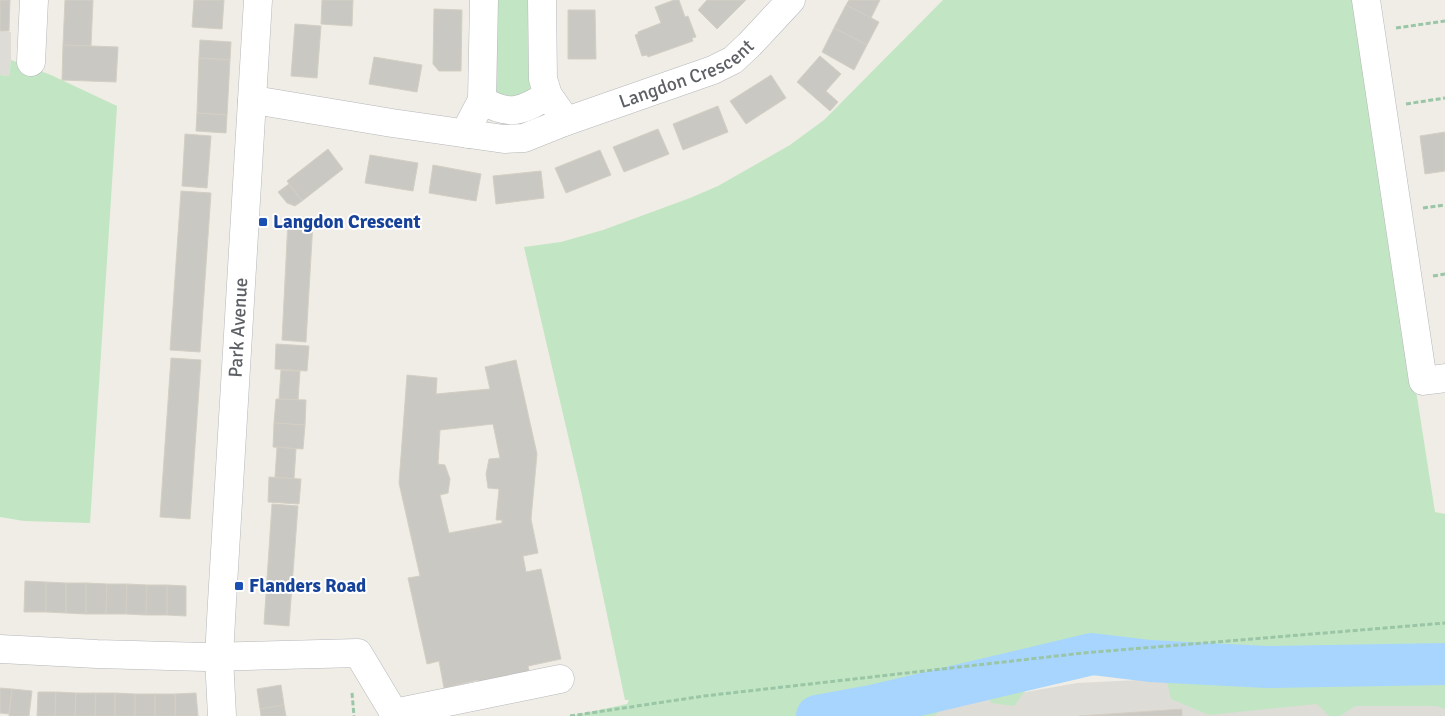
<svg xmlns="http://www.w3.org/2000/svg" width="1445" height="716" viewBox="0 0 1445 716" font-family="Signika,sans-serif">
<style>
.industrial{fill:#dedcd7}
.green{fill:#c2e6c3}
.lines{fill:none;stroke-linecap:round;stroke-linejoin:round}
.river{stroke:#a7d5fe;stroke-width:42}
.building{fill:#cac8c2;stroke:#d4cfc4;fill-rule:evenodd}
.minor-casing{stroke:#b6b7bc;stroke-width:29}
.path{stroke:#9ac5a7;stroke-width:3;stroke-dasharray:5 2.5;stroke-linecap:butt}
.minor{stroke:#fff;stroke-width:28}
.transit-dot{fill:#1a4fb4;stroke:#fff;stroke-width:2}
.labels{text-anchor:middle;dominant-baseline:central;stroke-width:4;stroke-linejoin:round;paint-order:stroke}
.street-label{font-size:19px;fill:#5d6065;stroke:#fff}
.transit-label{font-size:19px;font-weight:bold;fill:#164399;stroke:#fff;text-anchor:start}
</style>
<rect width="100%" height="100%" fill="#efede5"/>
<!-- industrial -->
<g class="industrial">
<path d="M 0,31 L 11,32 L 11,60 L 9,76 L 0,75 Z"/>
<path d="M 1445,665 L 1445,716 L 888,716 L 1077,683 Z"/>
</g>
<!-- green -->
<g class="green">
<path d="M 493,0 L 532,0 L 531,82 L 530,89 L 522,99 L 497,95 L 494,89 Z"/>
<path d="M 943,0 L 1355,0 L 1435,512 L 1445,514 L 1445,709 L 1436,706 L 1355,706 L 1340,716 L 1329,716 L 1317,704 L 1209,715 L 1171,699 L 1166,678 L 1115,668 L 1035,678 L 1014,706 L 991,703 L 986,689 L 953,700 L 934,716 L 571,716 L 627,704 L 629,700 L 625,700 L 581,491 L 524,247 L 561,242 L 603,230 L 690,198 L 718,186 L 790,145 L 824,120 Z"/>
<path d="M 11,60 L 51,75 L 117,106 L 90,523 L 24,521 L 0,517 L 0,75 L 9,76 Z"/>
</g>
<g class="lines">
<!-- river -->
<path class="river" d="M 817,716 L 872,706 L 1092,654 L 1150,661 L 1267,667 L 1445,664"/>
</g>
<!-- building -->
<g class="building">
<path d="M 0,0 L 10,0 L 9,31 L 0,31 Z"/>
<path d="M 65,0 L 93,0 L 91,46 L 63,45 Z"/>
<path d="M 194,0 L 224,0 L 222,29 L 192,27 Z"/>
<path d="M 322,0 L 353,0 L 352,26 L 321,24 Z"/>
<path d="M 674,0 L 679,0 L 685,17 L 688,16 L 696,37 L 692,38 L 693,41 L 648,57 L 647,55 L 642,56 L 635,35 L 638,34 L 638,32 L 661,23 L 655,7 Z"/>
<path d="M 707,0 L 746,0 L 717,29 L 698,10 Z"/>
<path d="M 849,0 L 880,0 L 871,18 L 846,5 Z"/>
<path d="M 846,5 L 879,22 L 867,45 L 834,28 Z"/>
<path d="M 434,9 L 462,10 L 461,71 L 439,71 L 433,64 Z"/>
<path d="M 568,10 L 595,10 L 596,59 L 568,59 Z"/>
<path d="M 295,24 L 321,26 L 317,78 L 291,76 Z"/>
<path d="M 834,28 L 867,45 L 854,70 L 822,52 Z"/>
<path d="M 200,40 L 231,42 L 230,60 L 199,58 Z"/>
<path d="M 63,45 L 118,47 L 116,82 L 62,80 Z"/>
<path d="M 820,56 L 841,74 L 826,91 L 838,102 L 830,111 L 797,82 Z"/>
<path d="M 374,57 L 422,65 L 417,92 L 369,84 Z"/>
<path d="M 199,58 L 230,60 L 227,115 L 197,113 Z"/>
<path d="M 771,75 L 786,98 L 746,124 L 730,101 Z"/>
<path d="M 718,106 L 728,132 L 683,150 L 673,124 Z"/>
<path d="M 197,113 L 227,115 L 226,133 L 196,131 Z"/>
<path d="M 658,129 L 669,154 L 624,172 L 613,147 Z"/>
<path d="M 1445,132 L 1445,171 L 1425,174 L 1420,136 Z"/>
<path d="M 185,134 L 211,136 L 207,188 L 182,186 Z"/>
<path d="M 328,149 L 343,169 L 302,201 L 287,181 Z"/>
<path d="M 600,150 L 611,175 L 566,193 L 555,168 Z"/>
<path d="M 370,155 L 418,163 L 413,191 L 365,183 Z"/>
<path d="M 433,165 L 481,174 L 476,201 L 429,193 Z"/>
<path d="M 541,171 L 544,198 L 496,204 L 493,176 Z"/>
<path d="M 289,184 L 302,201 L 295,206 L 287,203 L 278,192 Z"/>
<path d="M 181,191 L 211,193 L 200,352 L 170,350 Z"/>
<path d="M 288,220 L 313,222 L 306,342 L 282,340 Z"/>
<path d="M 276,344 L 309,346 L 307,371 L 275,369 Z"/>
<path d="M 171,358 L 201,360 L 190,519 L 160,517 Z"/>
<path d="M 516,360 L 537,454 L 531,519 L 538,553 L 523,556 L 526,572 L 541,569 L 561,659 L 528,666 L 530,677 L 480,688 L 478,680 L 444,688 L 439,661 L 427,664 L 408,578 L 420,576 L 399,483 L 407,375 L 437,378 L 436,394 L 490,389 L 485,367 ZM 493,424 L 500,458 L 489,459 L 486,474 L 488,488 L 499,489 L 496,520 L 502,520 L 502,523 L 449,533 L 440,495 L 448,493 L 450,479 L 445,465 L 438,464 L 440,430 Z"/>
<path d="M 281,370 L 300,371 L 298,400 L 279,399 Z"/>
<path d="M 276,399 L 306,400 L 305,425 L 274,423 Z"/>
<path d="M 274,423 L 305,425 L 303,449 L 273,447 Z"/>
<path d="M 277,447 L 296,449 L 294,479 L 275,477 Z"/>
<path d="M 269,477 L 301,479 L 299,504 L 268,502 Z"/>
<path d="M 272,504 L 298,506 L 289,626 L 264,624 Z"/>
<path d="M 25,581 L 46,582 L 46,612 L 24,612 Z"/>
<path d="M 46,582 L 66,583 L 66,613 L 46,612 Z"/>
<path d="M 66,583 L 86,583 L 86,614 L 66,613 Z"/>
<path d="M 86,583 L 107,584 L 106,614 L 86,614 Z"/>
<path d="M 107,584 L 127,584 L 126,614 L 106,614 Z"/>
<path d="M 127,584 L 147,585 L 146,615 L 126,614 Z"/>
<path d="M 147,585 L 167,585 L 167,615 L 146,615 Z"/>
<path d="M 167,585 L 186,586 L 186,616 L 167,615 Z"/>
<path d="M 281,685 L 284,705 L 260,709 L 257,689 Z"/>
<path d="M 0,688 L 12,689 L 9,714 L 0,713 Z"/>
<path d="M 12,689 L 32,691 L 29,716 L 9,716 Z"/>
<path d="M 38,692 L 56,692 L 55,716 L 37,716 Z"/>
<path d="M 56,692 L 76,693 L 75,716 L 55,716 Z"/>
<path d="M 76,693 L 96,693 L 95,716 L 75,716 Z"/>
<path d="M 96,693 L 115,693 L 115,716 L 95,716 Z"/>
<path d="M 115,693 L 135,694 L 135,716 L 115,716 Z"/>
<path d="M 196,693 L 198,716 L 175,716 L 175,694 Z"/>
<rect x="135" y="694" width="20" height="22"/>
<rect x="155" y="694" width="20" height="22"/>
<path d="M 284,705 L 286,716 L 261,716 L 260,709 Z"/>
<path d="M 1182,709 L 1182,716 L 1079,716 Z"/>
</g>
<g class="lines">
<defs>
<g id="minor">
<path d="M 542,0 L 543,79 L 548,95 L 560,112 L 564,122"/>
<path d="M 1366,0 L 1423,381 L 1445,378"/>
<path d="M 31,62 L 34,0"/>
<path d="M 482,100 C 509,117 523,111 548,95"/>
<path id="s1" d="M 252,101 L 266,102 L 392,123 L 504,139 L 524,138 L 564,122 L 713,70 L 733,60 L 750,44 L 791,0"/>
<path d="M 469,134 L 470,123 L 482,100 L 484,0"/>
<path d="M 0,649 L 97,654 L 205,657 L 358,653 L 394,713 L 560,679"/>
<path id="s2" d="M 222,716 L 219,657 L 222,602 L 258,0"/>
</g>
</defs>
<!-- minor casing -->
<use href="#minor" class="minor-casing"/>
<!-- path -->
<g class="path">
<path d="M 1396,28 L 1445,21"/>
<path d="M 1406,104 L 1445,98"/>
<path d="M 1423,208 L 1445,205"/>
<path d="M 1433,276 L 1445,274"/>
<path d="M 352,693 L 354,716"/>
<path d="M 570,716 L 704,696 L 1083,653 L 1445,623"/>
</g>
<!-- minor -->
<use href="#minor" class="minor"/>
</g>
<!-- markers -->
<g class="transit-dot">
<rect x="258" y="217" width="10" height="10" rx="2.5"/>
<rect x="234" y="581" width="10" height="10" rx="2.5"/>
</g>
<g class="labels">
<!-- street labels -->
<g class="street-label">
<text stroke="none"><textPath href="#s1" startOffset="450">Langdon Crescent</textPath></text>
<text stroke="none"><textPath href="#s2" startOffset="389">Park Avenue</textPath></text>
</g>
<!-- transit labels -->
<g class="transit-label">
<text x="273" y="222">Langdon Crescent</text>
<text x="249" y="586">Flanders Road</text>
</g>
</g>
</svg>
